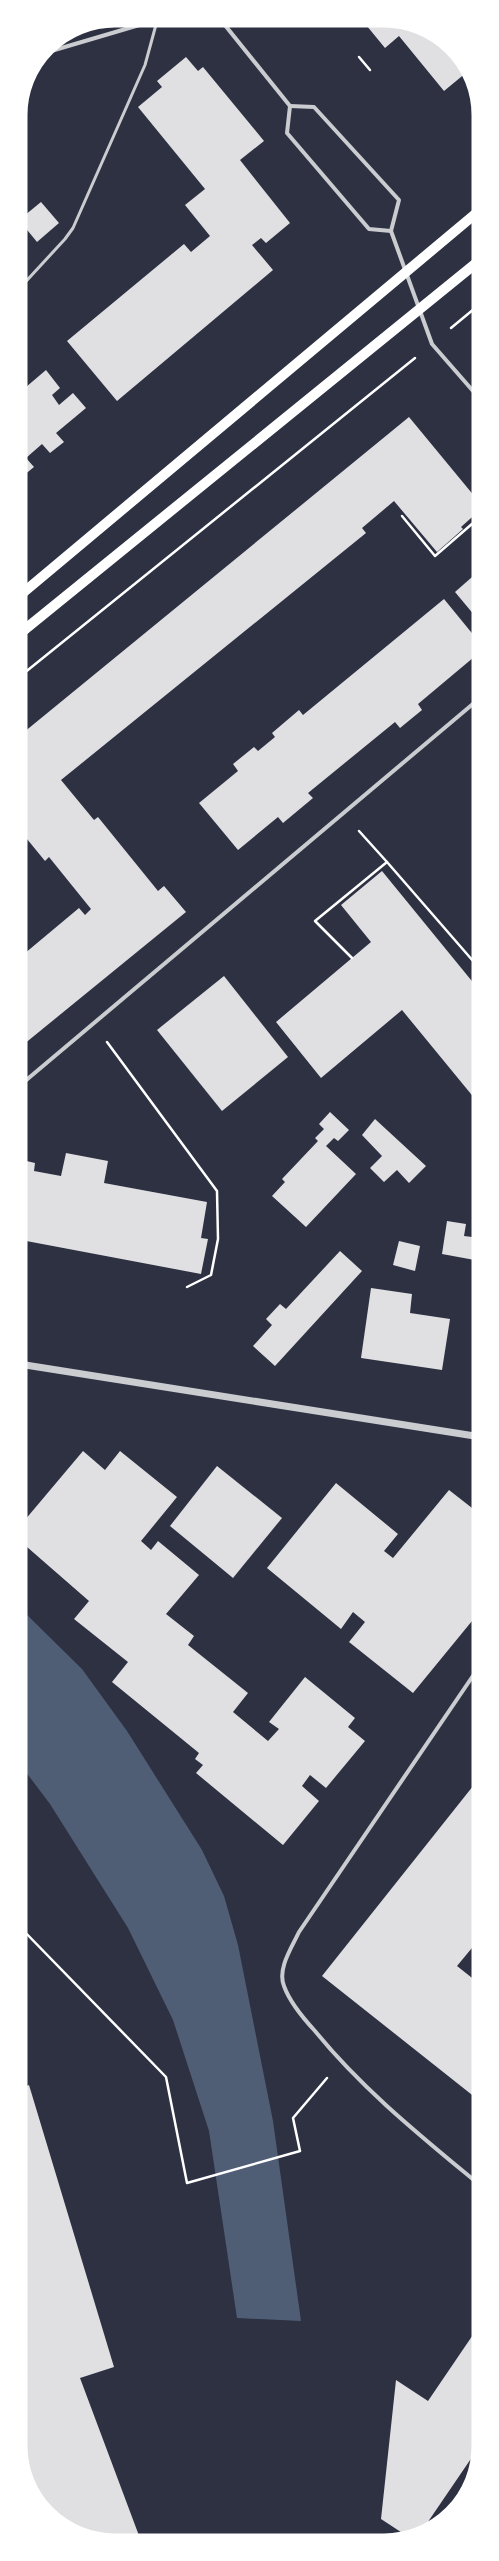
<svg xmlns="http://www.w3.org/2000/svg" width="499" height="2561" viewBox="0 0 499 2561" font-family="'Fira Sans',sans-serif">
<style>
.water{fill:#4f5d75}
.building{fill:#e0e0e3}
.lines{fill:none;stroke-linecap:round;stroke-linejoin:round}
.path{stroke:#fff;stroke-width:2.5}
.service{stroke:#caccd0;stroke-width:3}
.minor{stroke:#caccd0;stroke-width:4}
.tertiary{stroke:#caccd0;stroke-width:7}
.primary{stroke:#fff;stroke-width:10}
.rim{fill:none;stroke:#fff;stroke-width:5}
</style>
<rect width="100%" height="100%" fill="#2d3142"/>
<!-- water -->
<path class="water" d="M 19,1607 L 82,1669 L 127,1731 L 202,1850 L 224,1896 L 238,1945 L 273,2121 L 301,2321 L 237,2318 L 209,2131 L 173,2020 L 128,1928 L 50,1804 L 19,1763 Z"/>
<!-- building -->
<g class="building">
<path d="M 362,20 L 403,20 L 432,31 L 457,51 L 467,72 L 444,91 L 399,36 L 385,48 Z"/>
<path d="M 186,57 L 198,71 L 203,67 L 264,141 L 240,160 L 290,223 L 266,243 L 261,238 L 252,245 L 273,270 L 117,401 L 67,341 L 184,244 L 191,252 L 210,236 L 185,205 L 205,189 L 138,107 L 162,87 L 157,81 Z"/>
<path d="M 41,202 L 59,223 L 37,242 L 19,220 Z"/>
<path d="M 46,370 L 60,388 L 52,395 L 59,405 L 73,393 L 86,408 L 56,433 L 64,442 L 50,453 L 42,444 L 26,458 L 34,467 L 18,480 L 18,378 L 26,387 Z"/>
<path d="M 409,417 L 480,503 L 480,510 L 461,527 L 463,529 L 437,552 L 394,501 L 362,528 L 366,533 L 61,780 L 94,820 L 98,817 L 158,891 L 164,886 L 186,912 L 18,1049 L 18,959 L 79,908 L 85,915 L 91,909 L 49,857 L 45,861 L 18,828 L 18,737 Z"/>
<path d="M 480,570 L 480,622 L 455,592 Z"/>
<path d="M 444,599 L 480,643 L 480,652 L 418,704 L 422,710 L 400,728 L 395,722 L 308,793 L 313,798 L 283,823 L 278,817 L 238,850 L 199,803 L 238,771 L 233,764 L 254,747 L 258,751 L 275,737 L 272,733 L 299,710 L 303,715 Z"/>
<path d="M 382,871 L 480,991 L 480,1105 L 402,1010 L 321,1078 L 276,1022 L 371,942 L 341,905 Z"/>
<path d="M 224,976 L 288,1057 L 222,1111 L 157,1030 Z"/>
<path d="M 330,1112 L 349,1130 L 338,1141 L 334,1138 L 326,1146 L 356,1174 L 306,1227 L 272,1196 L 285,1182 L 282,1179 L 318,1141 L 315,1138 L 324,1129 L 319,1124 Z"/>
<path d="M 375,1119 L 426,1166 L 409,1183 L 397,1170 L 384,1182 L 370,1168 L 382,1156 L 362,1135 Z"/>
<path d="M 66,1153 L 108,1161 L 104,1183 L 207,1202 L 201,1238 L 208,1239 L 201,1274 L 21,1240 L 22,1234 L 18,1234 L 18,1159 L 35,1163 L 34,1171 L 61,1176 Z"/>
<path d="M 447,1221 L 466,1224 L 464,1236 L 480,1238 L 480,1261 L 442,1254 Z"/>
<path d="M 399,1241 L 420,1246 L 415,1271 L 393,1265 Z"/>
<path d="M 340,1251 L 362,1271 L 275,1366 L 253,1346 L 272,1325 L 266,1319 L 280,1304 L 286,1309 Z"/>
<path d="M 371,1288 L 412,1294 L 410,1313 L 450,1319 L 442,1370 L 361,1358 Z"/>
<path d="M 83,1451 L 105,1470 L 120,1451 L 177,1497 L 141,1541 L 151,1550 L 158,1541 L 199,1575 L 166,1614 L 194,1636 L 188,1645 L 248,1693 L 233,1712 L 268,1741 L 279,1729 L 269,1722 L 305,1677 L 355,1718 L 348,1727 L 365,1741 L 326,1788 L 310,1775 L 302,1786 L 319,1801 L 283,1845 L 196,1773 L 203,1765 L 195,1759 L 199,1753 L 112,1682 L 128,1662 L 74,1619 L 89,1601 L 19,1540 L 19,1527 Z"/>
<path d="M 217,1466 L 282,1518 L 233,1578 L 170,1526 Z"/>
<path d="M 336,1483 L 398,1534 L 384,1551 L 393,1558 L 449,1490 L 481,1515 L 481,1610 L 413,1693 L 349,1642 L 365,1622 L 353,1612 L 341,1629 L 267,1568 Z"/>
<path d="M 481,1776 L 481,1937 L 457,1966 L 481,1985 L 481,2102 L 322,1976 Z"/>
<path d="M 29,2085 L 114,2367 L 80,2378 L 141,2541 L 96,2541 L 67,2530 L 45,2512 L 19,2443 L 19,2089 Z"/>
<path d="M 481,2323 L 481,2444 L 419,2535 L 410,2538 L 381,2519 L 396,2380 L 428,2401 Z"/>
<path d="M 349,2536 L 359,2542 L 349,2542 Z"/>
</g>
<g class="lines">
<!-- path -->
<g class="path">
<path d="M 359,57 L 370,70"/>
<path d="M 451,328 L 480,304"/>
<path d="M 402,516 L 435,556 L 480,517"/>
<path d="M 18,678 L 415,358"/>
<path d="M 359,831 L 387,862"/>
<path d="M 18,916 L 19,925"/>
<path d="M 352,958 L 315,921 L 387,862 L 480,969"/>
<path d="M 107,1042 L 217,1191 L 218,1239 L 211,1275 L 187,1287"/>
<path d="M 19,1926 L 166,2077 L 187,2183 L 300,2151 L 293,2118 L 327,2078"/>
</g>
<!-- service -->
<path class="service" d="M 18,290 L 65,239 L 73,228 L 145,65 L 157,21"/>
<!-- minor -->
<g class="minor">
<path d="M 220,19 L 290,106 L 287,133 L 369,229 L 391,231"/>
<path d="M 41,54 L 163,18"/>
<path d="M 290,106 L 314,107 L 399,200 L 391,231"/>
<path d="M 391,231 L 432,344 L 480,399"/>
<path d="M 18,1087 L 480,698"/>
<path d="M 481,1664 L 299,1932 C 292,1947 277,1969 284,1986 C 290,2003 303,2018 315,2031 C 363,2090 422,2137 481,2186"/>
</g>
<!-- tertiary -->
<path class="tertiary" d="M 19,1364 L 481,1437"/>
<!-- primary -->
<g class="primary">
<path d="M 18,597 L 480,210"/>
<path d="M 18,635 L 480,260"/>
</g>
</g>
<!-- crop -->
<path d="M0 0H499V2561H0ZM115 25H384A90 90 0 0 1 474 115V2446A90 90 0 0 1 384 2536H115A90 90 0 0 1 25 2446V115A90 90 0 0 1 115 25Z" fill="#fff" fill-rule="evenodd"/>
<path class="rim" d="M115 25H384A90 90 0 0 1 474 115V2446A90 90 0 0 1 384 2536H115A90 90 0 0 1 25 2446V115A90 90 0 0 1 115 25Z"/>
</svg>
